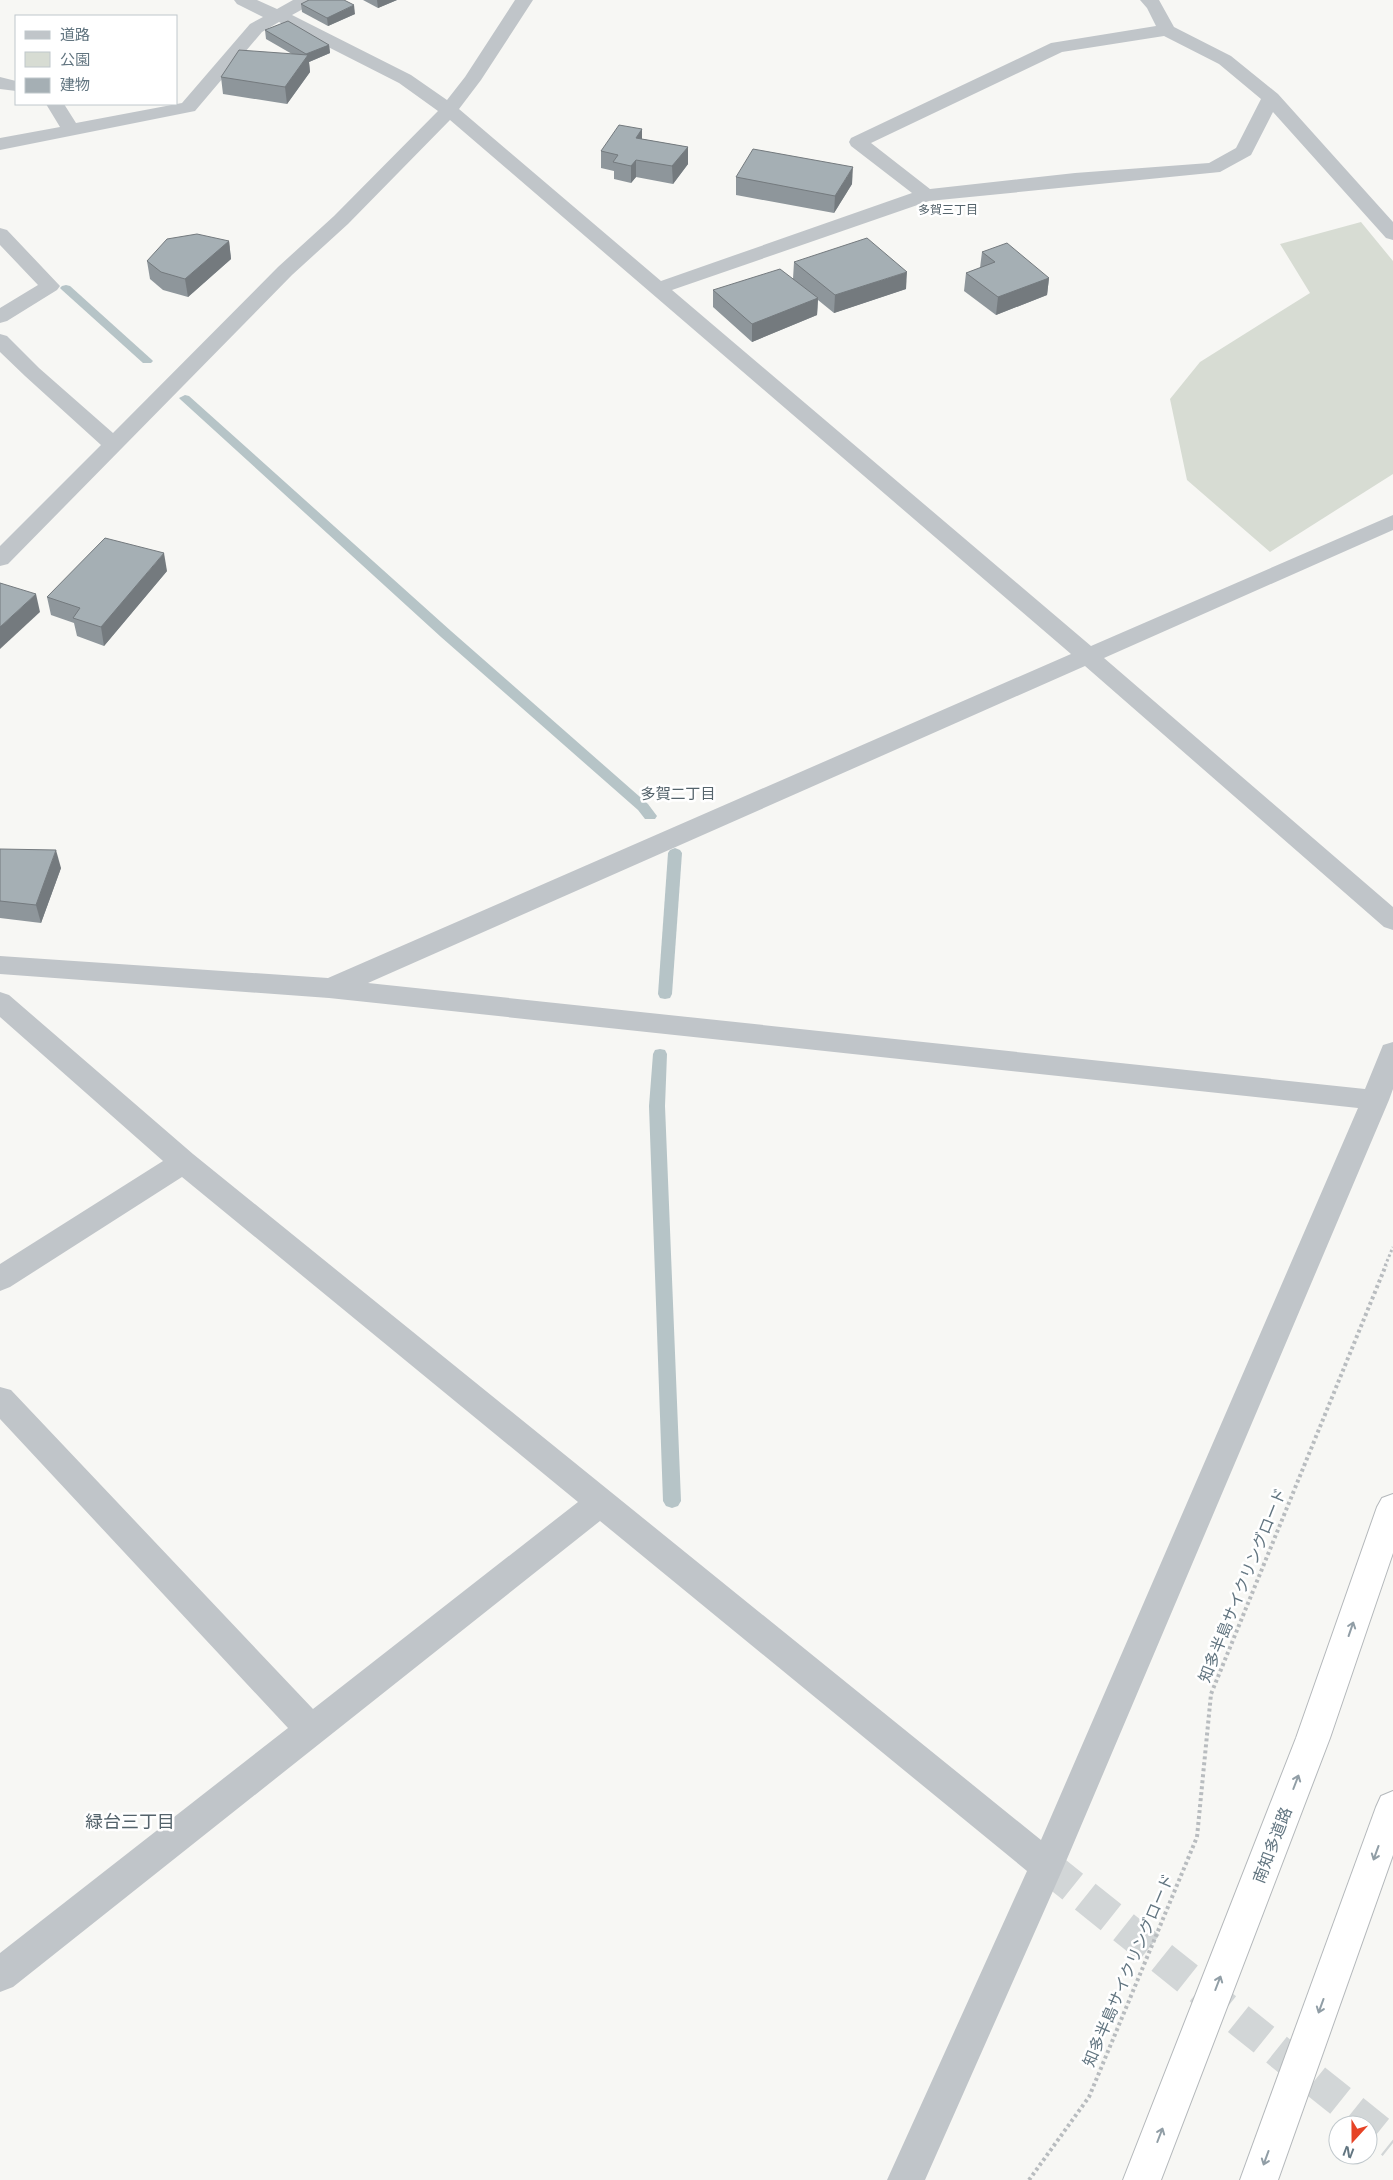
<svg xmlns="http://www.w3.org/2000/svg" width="1393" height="2180" viewBox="0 0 1393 2180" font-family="'Noto Sans','Noto Sans JP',sans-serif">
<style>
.green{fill:#d7dcd3}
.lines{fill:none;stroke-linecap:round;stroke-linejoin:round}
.stream{fill:#b6c4c7;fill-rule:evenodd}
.minor-tunnel{stroke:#d2d6d7;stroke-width:33;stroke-dasharray:33 16;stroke-linecap:butt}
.highway-casing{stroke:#b4b8bb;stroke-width:2}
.path-far1{stroke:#b8bcbf;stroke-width:3;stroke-dasharray:2.5 2.5;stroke-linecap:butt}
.path{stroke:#b8bcbf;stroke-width:4;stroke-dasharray:3 3;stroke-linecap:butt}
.minor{fill:#c0c5c9;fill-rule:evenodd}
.highway{fill:#fff;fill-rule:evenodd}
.wall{fill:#8e969b}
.shaded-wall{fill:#747a7e}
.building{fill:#a5afb4;stroke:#747a7e}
.oneway{stroke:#919ea6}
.labels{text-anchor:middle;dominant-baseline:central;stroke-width:5;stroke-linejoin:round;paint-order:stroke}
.far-neighbourhood-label{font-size:12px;fill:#54636b;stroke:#fff}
.neighbourhood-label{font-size:15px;fill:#54636b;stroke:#fff}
.near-street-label{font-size:16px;fill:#627580;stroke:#fff}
.near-neighbourhood-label{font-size:18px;fill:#54636b;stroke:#fff}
</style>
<rect width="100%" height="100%" fill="#f7f7f4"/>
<!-- green -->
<path class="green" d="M 1361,222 L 1393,261 L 1393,474 L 1270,552 L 1187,480 L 1170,399 L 1200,362 L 1310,293 L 1280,244 Z"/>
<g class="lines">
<!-- stream -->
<g class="stream">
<path d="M 66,285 L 70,286 L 151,359 L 153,361 L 151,363 L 143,363 L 62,290 L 60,288 L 62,286 Z"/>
<path d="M 185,395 L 189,396 L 451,631 L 648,804 L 657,816 L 655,819 L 645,819 L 638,810 L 441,637 L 181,400 L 179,398 Z"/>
<path d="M 675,848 L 680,850 L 682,853 L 672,994 L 670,998 L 665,999 L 660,998 L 658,994 L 668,853 L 670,850 Z"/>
<path d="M 660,1049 L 665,1050 L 667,1054 L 665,1106 L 681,1501 L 678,1506 L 672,1508 L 666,1506 L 663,1501 L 649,1106 L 653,1054 L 655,1050 Z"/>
</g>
<!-- minor-tunnel -->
<path class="minor-tunnel" d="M 1047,1866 L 1393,2143"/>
<defs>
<g id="highway">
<path d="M 1393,1494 L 1393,1553 L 1330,1738 L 1161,2180 L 1123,2180 L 1296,1738 L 1377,1507 L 1382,1498 Z"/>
<path d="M 1393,1791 L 1393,1855 L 1278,2180 L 1240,2180 L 1376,1807 L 1381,1796 Z"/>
</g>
</defs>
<!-- highway casing -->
<use href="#highway" class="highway-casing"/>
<!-- path-far1 -->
<path class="path-far1" d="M 1385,1266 L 1393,1247"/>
<!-- path -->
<path class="path" d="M 1029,2180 L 1089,2097 L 1197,1837 L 1211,1694 L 1386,1265"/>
<!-- minor -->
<g class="minor">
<path d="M 234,0 L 257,0 L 277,9 L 293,0 L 315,0 L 312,4 L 292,15 L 411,75 L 447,100 L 465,77 L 515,0 L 533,0 L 481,80 L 459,109 L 661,281 L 912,193 L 851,146 L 849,142 L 851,138 L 1051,43 L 1156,26 L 1147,8 L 1140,0 L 1159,0 L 1174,27 L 1231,56 L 1278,94 L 1393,222 L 1393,240 L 1386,238 L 1273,112 L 1251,155 L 1220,172 L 929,201 L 672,290 L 1091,646 L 1393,515 L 1393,530 L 1104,658 L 1393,907 L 1393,930 L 1384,927 L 1085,666 L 368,983 L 1365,1089 L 1383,1045 L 1393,1042 L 1393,1089 L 1389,1100 L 1064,1866 L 925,2180 L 887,2180 L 1027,1871 L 600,1521 L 13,1987 L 0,1992 L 0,1953 L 288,1728 L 0,1419 L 0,1387 L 11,1390 L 313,1709 L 578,1502 L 182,1177 L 10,1287 L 0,1291 L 0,1264 L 163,1161 L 0,1017 L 0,992 L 9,995 L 193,1154 L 1041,1840 L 1358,1108 L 329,998 L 0,974 L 0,956 L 328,978 L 1071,654 L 450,120 L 348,224 L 292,275 L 8,564 L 0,566 L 0,546 L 101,445 L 25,376 L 0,352 L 0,334 L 7,336 L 39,368 L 113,433 L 278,267 L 334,216 L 438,111 L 399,83 L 279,22 L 262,32 L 195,111 L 0,150 L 0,138 L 60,127 L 46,104 L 64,104 L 76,123 L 182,103 L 250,24 L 263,17 L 237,4 ZM 1164,36 L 1219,64 L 1261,99 L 1236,148 L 1209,163 L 1075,173 L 930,189 L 871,143 L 1062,52 Z"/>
<path d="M 0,77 L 16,81 L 16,91 L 0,89 Z"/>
<path d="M 0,228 L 7,230 L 60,286 L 57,290 L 7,321 L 0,323 L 0,308 L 38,285 L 0,245 Z"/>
</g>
<!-- highway -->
<use href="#highway" class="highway"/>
</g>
<!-- wall -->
<g class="wall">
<path d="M 363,0 L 397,0 L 378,8 Z"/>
<path d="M 301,4 L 355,14 L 328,26 L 302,12 Z"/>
<path d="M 265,30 L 329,45 L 330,53 L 309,62 L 310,72 L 287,104 L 223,94 L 221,77 L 292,54 L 266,39 Z"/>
<path d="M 642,129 L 642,139 L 688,147 L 688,164 L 673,184 L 636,177 L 631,183 L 614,179 L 614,171 L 601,168 L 601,151 Z"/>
<path d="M 736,177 L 852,184 L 834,213 L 736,195 Z"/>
<path d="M 229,241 L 231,259 L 188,297 L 163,290 L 150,279 L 147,261 Z"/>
<path d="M 982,252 L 1049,278 L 1047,295 L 996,315 L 964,291 L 966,273 L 980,268 Z"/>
<path d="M 794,262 L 906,289 L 834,313 L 818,300 L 817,315 L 752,342 L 713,307 L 713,290 L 793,279 Z"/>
<path d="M 167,571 L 104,646 L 77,636 L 74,623 L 51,615 L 47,597 Z"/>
<path d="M 0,849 L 61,868 L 41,923 L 0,918 Z"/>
</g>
<!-- shaded-wall -->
<g class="shaded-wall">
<path d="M 377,0 L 397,0 L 378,8 Z"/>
<path d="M 354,5 L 355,14 L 328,26 L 327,18 Z"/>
<path d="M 329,45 L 330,53 L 309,62 L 310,72 L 287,104 L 285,87 L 306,58 L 306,54 Z"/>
<path d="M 642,129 L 642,146 L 636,138 Z"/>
<path d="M 688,147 L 688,164 L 673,184 L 672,166 Z"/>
<path d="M 636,160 L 636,177 L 631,183 L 631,166 Z"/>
<path d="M 853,167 L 852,184 L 834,213 L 835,196 Z"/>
<path d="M 229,241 L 231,259 L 188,297 L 185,279 Z"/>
<path d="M 907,272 L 906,289 L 834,313 L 835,295 Z"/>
<path d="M 1049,278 L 1047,295 L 996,315 L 998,297 Z"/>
<path d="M 818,298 L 817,315 L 752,342 L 752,324 Z"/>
<path d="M 164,553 L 167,571 L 104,646 L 101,627 Z"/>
<path d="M 36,594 L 40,612 L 0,649 L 0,627 Z"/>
<path d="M 56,850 L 61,868 L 41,923 L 36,905 Z"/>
</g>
<!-- building -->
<g class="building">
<path d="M 309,0 L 344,0 L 354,5 L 327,18 L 301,4 Z"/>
<path d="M 288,21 L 329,45 L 306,54 L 265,30 Z"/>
<path d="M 239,50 L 308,55 L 285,87 L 221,77 Z"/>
<path d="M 619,125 L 642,129 L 636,138 L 688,147 L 672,166 L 636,160 L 631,166 L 613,162 L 618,155 L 601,151 Z"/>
<path d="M 753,149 L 853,167 L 835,196 L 736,177 Z"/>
<path d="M 197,234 L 229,241 L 185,279 L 161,272 L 147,261 L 167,239 Z"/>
<path d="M 867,238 L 907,272 L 835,295 L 794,262 Z"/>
<path d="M 1007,243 L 1049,278 L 998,297 L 966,273 L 995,262 L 982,252 Z"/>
<path d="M 780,269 L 818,298 L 752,324 L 713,290 Z"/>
<path d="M 105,538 L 164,553 L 101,627 L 73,618 L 80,608 L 47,597 Z"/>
<path d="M 0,583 L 36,594 L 0,627 Z"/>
<path d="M 0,849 L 56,850 L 36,905 L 0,901 Z"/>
</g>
<!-- one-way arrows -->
<defs><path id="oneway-shaft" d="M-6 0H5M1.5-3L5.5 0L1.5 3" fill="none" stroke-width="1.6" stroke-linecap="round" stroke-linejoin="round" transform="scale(1.25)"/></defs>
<g class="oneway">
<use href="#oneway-shaft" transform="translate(1351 1629) rotate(-71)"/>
<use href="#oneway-shaft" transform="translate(1296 1782) rotate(-69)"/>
<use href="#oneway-shaft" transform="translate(1376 1853) rotate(110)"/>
<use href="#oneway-shaft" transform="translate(1218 1983) rotate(-69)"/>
<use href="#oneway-shaft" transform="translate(1321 2006) rotate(110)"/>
<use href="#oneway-shaft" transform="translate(1160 2135) rotate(-69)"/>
<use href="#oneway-shaft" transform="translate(1266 2158) rotate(110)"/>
</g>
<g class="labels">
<!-- far-neighbourhood labels -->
<g class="far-neighbourhood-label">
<text x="948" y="209">多賀三丁目</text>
</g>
<!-- neighbourhood labels -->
<g class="neighbourhood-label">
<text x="678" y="793">多賀二丁目</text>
</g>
<!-- near-street labels -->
<g class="near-street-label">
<text transform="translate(1242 1585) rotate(-68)">知多半島サイクリングロード</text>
<text transform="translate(1272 1845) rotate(-69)">南知多道路</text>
<text transform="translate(1128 1970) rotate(-67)">知多半島サイクリングロード</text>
</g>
<!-- near-neighbourhood labels -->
<g class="near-neighbourhood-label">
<text x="130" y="1821">緑台三丁目</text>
</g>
</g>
<!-- legend -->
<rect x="15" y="15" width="162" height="90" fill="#ffffff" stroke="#c0c8cc"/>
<rect x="25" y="31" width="25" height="8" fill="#c0c5c9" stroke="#c0c8cc"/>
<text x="60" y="40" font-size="15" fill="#627580">道路</text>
<rect x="25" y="52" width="25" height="15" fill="#d7dcd3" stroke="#c0c8cc"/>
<text x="60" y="65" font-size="15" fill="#627580">公園</text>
<rect x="25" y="78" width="25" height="15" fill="#a5afb4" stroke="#c0c8cc"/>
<text x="60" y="90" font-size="15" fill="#627580">建物</text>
<!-- north arrow -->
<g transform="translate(1353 2140) rotate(201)"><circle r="24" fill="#ffffff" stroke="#c0c8cc"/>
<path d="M0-4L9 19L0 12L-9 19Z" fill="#e64326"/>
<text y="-8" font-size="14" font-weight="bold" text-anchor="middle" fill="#627580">N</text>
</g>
</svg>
